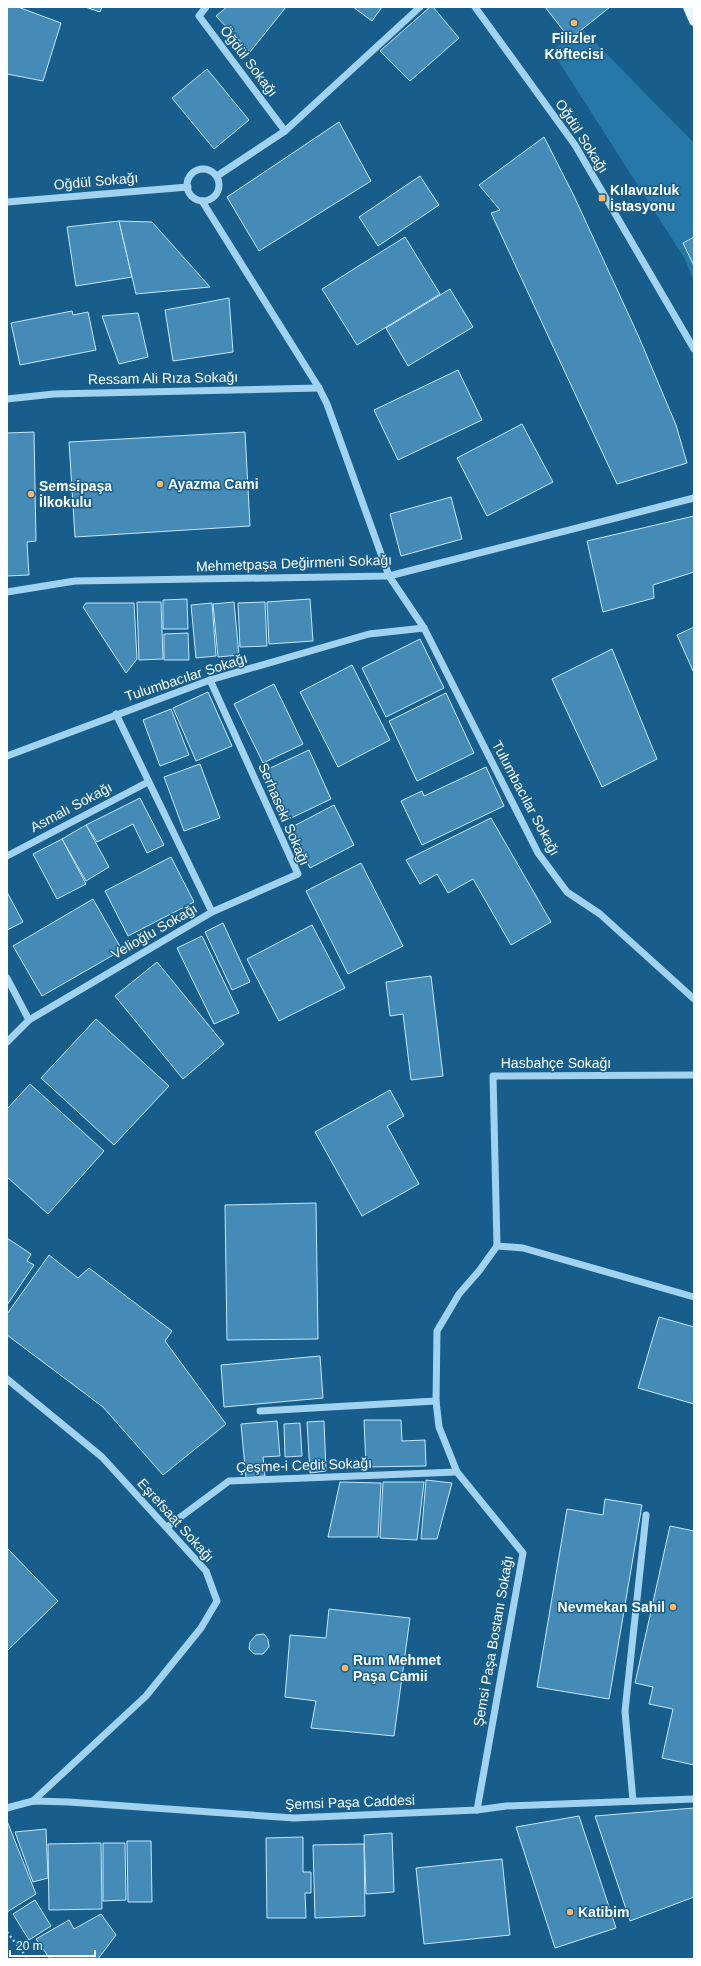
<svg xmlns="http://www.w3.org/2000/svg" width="701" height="1966" viewBox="0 0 701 1966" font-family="Helvetica,sans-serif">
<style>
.green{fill:#2678a9}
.building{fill:#448bb7;stroke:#c7e7fb}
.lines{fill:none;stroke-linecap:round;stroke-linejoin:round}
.path{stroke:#a1d2ef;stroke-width:2.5;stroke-dasharray:2 3;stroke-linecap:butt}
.minor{stroke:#a1d2ef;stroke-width:7}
.major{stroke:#e9f5ff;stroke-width:10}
.poi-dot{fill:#ffb65f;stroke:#175e8c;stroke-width:1.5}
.labels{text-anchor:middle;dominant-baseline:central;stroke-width:3;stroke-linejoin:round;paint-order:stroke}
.poi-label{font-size:14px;font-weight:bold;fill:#fff;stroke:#175e8c;text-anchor:start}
.street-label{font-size:14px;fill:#fff;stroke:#175e8c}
</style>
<rect width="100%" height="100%" fill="#175e8c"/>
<!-- green -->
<path class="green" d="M 580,27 L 694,143 L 694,282 L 685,259 L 552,51 Z"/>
<!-- building -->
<g class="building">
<path d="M 7,7 L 18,7 L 61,23 L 43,81 L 7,74 Z"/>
<path d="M 85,7 L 102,7 L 100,12 Z"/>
<path d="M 227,7 L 286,7 L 250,52 L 216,16 Z"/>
<path d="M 353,7 L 382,7 L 372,21 Z"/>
<path d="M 430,7 L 433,7 L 459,38 L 410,81 L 380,51 Z"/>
<path d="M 545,7 L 610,7 L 570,39 Z"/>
<path d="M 207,69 L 249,120 L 214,149 L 172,98 Z"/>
<path d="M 339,122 L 371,181 L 259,251 L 227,197 Z"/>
<path d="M 544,137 L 574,196 L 638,335 L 676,425 L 687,463 L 617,484 L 491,213 L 500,210 L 479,185 Z"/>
<path d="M 420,176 L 439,205 L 378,246 L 359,217 Z"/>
<path d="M 119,221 L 132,277 L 76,286 L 67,227 Z"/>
<path d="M 119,221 L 152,222 L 210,287 L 136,294 Z"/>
<path d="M 405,237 L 440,294 L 357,345 L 322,289 Z"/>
<path d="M 694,237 L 694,266 L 683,243 Z"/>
<path d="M 450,289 L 473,327 L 408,366 L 386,328 Z"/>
<path d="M 229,298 L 233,352 L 173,361 L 165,310 Z"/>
<path d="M 72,311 L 73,315 L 88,312 L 96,350 L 20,365 L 11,323 Z"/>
<path d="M 138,313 L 148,357 L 119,364 L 102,316 Z"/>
<path d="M 458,370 L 482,420 L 398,460 L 374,410 Z"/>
<path d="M 522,424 L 553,482 L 487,516 L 457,458 Z"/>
<path d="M 34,432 L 36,541 L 27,542 L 29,575 L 7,576 L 7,433 Z"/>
<path d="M 245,432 L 250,526 L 75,537 L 69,442 Z"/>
<path d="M 451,497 L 462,539 L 401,556 L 390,514 Z"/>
<path d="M 694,516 L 694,572 L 653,585 L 654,598 L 603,612 L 587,541 Z"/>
<path d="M 187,599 L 188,629 L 163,629 L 163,600 Z"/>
<path d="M 310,599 L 313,641 L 269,644 L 267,602 Z"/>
<path d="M 137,602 L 161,602 L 163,659 L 139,660 Z"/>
<path d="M 234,602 L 239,655 L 218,657 L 213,604 Z"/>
<path d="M 265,602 L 267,646 L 240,647 L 238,603 Z"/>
<path d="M 86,603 L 134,603 L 137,659 L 126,673 L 83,607 Z"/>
<path d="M 212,603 L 216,656 L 196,658 L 191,605 Z"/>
<path d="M 694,627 L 694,673 L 677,635 Z"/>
<path d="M 188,633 L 189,660 L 164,660 L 164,634 Z"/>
<path d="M 420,639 L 444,688 L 386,717 L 362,668 Z"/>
<path d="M 612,649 L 657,759 L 602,787 L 552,679 Z"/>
<path d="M 352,665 L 390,740 L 338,767 L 300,692 Z"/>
<path d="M 274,684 L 303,744 L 263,763 L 234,704 Z"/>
<path d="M 208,692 L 232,746 L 196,761 L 173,708 Z"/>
<path d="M 446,693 L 474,753 L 417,781 L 389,721 Z"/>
<path d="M 171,709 L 189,755 L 160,766 L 143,720 Z"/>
<path d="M 309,750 L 331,799 L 285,821 L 262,772 Z"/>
<path d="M 200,764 L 220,818 L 184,831 L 164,777 Z"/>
<path d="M 486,767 L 504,806 L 422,845 L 401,801 L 422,791 L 424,796 Z"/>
<path d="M 140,798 L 164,845 L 147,853 L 133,824 L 97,842 L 86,825 Z"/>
<path d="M 334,805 L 354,845 L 310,868 L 290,828 Z"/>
<path d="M 491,818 L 551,922 L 511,945 L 473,879 L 448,893 L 437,874 L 420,884 L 406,860 Z"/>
<path d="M 86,825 L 109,867 L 86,881 L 62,839 Z"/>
<path d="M 62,839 L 86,884 L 57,899 L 33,854 Z"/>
<path d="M 171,857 L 194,902 L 128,936 L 105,891 Z"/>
<path d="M 361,863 L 403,946 L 348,974 L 306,891 Z"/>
<path d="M 7,892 L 23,922 L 7,930 Z"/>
<path d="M 93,899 L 122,950 L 42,996 L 13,946 Z"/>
<path d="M 223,923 L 250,982 L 232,990 L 205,932 Z"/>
<path d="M 312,925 L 345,988 L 279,1021 L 247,959 Z"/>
<path d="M 202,936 L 239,1013 L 214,1024 L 177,948 Z"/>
<path d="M 157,962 L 224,1044 L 183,1079 L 115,996 Z"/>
<path d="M 431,976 L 443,1076 L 411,1080 L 403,1014 L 390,1016 L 386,982 Z"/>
<path d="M 96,1019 L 169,1086 L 114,1145 L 41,1078 Z"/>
<path d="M 30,1084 L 104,1151 L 48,1214 L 7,1177 L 7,1109 Z"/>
<path d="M 390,1090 L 404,1116 L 387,1126 L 419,1184 L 362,1216 L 315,1132 Z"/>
<path d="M 316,1203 L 318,1339 L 227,1340 L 225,1205 Z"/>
<path d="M 7,1238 L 31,1254 L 27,1261 L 34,1265 L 7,1305 Z"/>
<path d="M 49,1255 L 78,1278 L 89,1268 L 172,1331 L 165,1341 L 226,1424 L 163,1475 L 103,1407 L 7,1335 L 7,1314 Z"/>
<path d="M 659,1317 L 694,1327 L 694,1404 L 638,1388 Z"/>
<path d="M 320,1356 L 323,1398 L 224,1407 L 221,1365 Z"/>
<path d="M 364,1420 L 401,1420 L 402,1441 L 425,1440 L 426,1466 L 366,1467 Z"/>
<path d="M 277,1421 L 280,1456 L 263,1457 L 265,1476 L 246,1478 L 241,1424 Z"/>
<path d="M 324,1421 L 326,1471 L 310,1473 L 307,1422 Z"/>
<path d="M 300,1423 L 302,1456 L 285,1457 L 284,1424 Z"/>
<path d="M 426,1480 L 452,1483 L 437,1539 L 421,1539 Z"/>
<path d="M 340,1482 L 381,1483 L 378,1537 L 328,1537 Z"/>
<path d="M 383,1482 L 424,1482 L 417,1540 L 380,1538 Z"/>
<path d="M 605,1499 L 642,1505 L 609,1699 L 537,1687 L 567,1509 L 603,1515 Z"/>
<path d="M 670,1526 L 694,1531 L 694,1765 L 662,1758 L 673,1709 L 649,1704 L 653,1687 L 635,1683 Z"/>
<path d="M 7,1548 L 58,1601 L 7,1651 Z"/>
<path d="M 329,1609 L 410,1618 L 394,1736 L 311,1728 L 316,1701 L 285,1697 L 290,1635 L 326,1638 Z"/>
<path d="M 264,1634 L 268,1639 L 269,1647 L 263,1654 L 254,1654 L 249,1649 L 250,1642 L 256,1635 Z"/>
<path d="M 694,1808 L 694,1897 L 630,1921 L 595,1816 Z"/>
<path d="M 579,1816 L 616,1928 L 555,1948 L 516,1827 Z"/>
<path d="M 7,1821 L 36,1894 L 7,1912 Z"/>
<path d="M 46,1829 L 48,1878 L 33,1882 L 15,1832 Z"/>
<path d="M 392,1833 L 394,1892 L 366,1894 L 364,1835 Z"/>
<path d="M 303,1837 L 303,1872 L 311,1872 L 311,1893 L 305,1893 L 306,1918 L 267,1918 L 266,1838 Z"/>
<path d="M 127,1841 L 151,1841 L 152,1902 L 128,1902 Z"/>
<path d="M 101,1843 L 102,1909 L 49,1910 L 48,1844 Z"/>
<path d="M 103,1843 L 125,1843 L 126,1900 L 103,1901 Z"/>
<path d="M 364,1844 L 365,1916 L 315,1918 L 313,1845 Z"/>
<path d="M 502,1859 L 510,1935 L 424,1944 L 416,1868 Z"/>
<path d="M 35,1900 L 51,1926 L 29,1940 L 13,1914 Z"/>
<path d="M 101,1914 L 116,1935 L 98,1959 L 50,1959 L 36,1939 L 69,1920 L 74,1929 Z"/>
</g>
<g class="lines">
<!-- path -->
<path class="path" d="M 7,1932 L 28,1959"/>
<!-- minor -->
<g class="minor">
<path d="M 206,7 L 199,16 L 285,131"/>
<path d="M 475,7 L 575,145 L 694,349"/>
<circle cx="203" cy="185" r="16"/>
<path d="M 217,176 L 285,131 L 420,7"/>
<path d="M 202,201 L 319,388 L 327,404 L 389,576 L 424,628 L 538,853 L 567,892 L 600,914 L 694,999"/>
<path d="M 7,202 L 188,187"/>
<path d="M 7,399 L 54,394 L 319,388"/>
<path d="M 7,592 L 75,581 L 389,576 L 694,498"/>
<path d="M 210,680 L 298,874 L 212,912"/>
<path d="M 7,756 L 210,680 L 369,634 L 424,628"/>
<path d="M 7,856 L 148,782"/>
<path d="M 7,978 L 29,1020"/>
<path d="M 7,1042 L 29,1020 L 212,912 L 116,714"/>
<path d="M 497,1246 L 493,1076 L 694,1075"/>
<path d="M 497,1246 L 523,1248 L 694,1297"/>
<path d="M 7,1379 L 102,1457 L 206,1571 L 217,1601 L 201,1628 L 146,1696 L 33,1801"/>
<path d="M 260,1411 L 436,1401"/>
<path d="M 167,1527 L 229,1481 L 457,1472"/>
<path d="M 633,1801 L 625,1711 L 646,1515"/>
<path d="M 7,1808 L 33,1801 L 69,1802 L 294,1818 L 477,1810 L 506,1806 L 694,1799"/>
<path d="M 477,1810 L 523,1553 L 457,1472 L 439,1427 L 436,1401 L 437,1331 L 459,1294 L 479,1271 L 497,1246"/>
</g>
<!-- major -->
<path class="major" d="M 688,7 L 694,21"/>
</g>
<!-- markers -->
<g class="poi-dot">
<circle cx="574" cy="23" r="4"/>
<rect x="598" y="194" width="8" height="8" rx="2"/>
<circle cx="160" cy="484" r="4"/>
<circle cx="31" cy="494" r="4"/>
<circle cx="673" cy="1607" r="4"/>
<circle cx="345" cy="1668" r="4"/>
<circle cx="570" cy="1912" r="4"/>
</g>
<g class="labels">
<!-- poi labels -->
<g class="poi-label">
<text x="574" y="38" text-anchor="middle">Filizler<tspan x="574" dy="16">Köftecisi</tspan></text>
<text x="610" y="190">Kılavuzluk<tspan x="610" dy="16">İstasyonu</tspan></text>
<text x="168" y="484">Ayazma Cami</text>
<text x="39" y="486">Semsipaşa<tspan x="39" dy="16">İlkokulu</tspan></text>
<text x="665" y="1607" text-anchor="end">Nevmekan Sahil</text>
<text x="353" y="1660">Rum Mehmet<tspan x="353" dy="16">Paşa Camii</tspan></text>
<text x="578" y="1912">Katibim</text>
</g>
<!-- street labels -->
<g class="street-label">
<text transform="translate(249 61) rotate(53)">Öğdül Sokağı</text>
<text transform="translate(582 136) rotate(57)">Oğdül Sokağı</text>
<text transform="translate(96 181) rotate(-5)">Oğdül Sokağı</text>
<text transform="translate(163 378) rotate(-1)">Ressam Ali Rıza Sokağı</text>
<text transform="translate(294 563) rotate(-2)">Mehmetpaşa Değirmeni Sokağı</text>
<text transform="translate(186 677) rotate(-18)">Tulumbacılar Sokağı</text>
<text transform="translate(526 798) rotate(62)">Tulumbacılar Sokağı</text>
<text transform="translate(71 807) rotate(-28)">Asmalı Sokağı</text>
<text transform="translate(284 814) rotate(67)">Serhaseki Sokağı</text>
<text transform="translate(154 931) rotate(-30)">Velioğlu Sokağı</text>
<text x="556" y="1063">Hasbahçe Sokağı</text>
<text transform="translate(304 1465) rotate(-2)">Çeşme-i Cedit Sokağı</text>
<text transform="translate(176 1520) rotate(48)">Eşrefsaat Sokağı</text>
<text transform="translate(493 1641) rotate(-80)">Şemsi Paşa Bostanı Sokağı</text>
<text transform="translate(350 1802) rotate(-2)">Şemsi Paşa Caddesi</text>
</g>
</g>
<!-- border -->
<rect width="701" height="1966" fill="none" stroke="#ffffff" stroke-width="16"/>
<!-- scale -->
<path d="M10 1950v6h85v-6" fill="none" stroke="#ffffff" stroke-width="2"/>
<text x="16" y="1950" font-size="12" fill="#ffffff" stroke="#175e8c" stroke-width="3" paint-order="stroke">20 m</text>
</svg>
